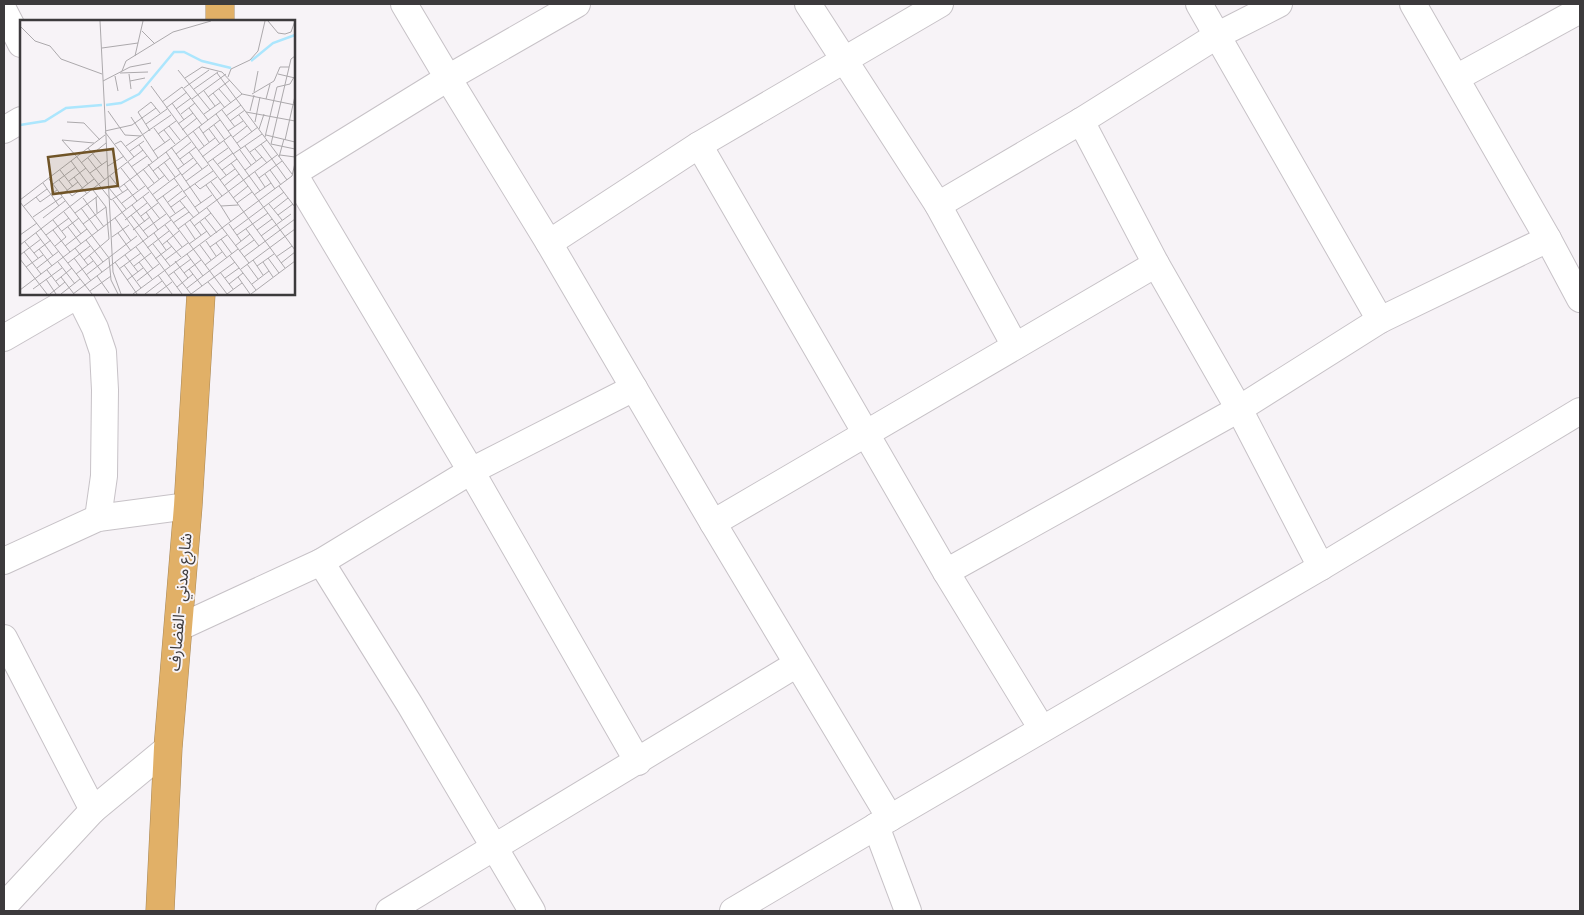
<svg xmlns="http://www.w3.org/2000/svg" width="1584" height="915" viewBox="0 0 1584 915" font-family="Poppins,'Noto Sans Arabic',sans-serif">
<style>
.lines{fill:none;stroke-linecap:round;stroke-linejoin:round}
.minor-casing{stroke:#c7c2c7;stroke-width:28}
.highway-casing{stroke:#a78758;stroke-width:29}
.minor{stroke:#fff;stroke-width:26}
.highway{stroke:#e1b067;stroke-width:28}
.labels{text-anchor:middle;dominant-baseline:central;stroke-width:4;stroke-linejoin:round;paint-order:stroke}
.street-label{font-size:16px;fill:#3c3a3c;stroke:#f7f3f7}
.inset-river{fill:none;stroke:#ace6fd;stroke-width:2.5}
.inset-road{fill:none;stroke:#aca9ac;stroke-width:1}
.view{fill:#705427;fill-opacity:0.15;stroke:#705427;stroke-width:2.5}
.inset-edge{fill:none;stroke:#3c3a3c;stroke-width:2.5}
</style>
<rect width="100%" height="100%" fill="#f7f3f7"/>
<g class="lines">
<defs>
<g id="minor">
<path d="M 404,4 L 448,78 L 549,243 L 713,523 L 890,818"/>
<path d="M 808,4 L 938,205 L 1015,346"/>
<path d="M 1199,4 L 1380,320"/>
<path d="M 1413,4 L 1548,239 L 1580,299"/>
<path d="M 4,11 L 21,44"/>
<path d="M 1456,78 L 1580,10"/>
<path d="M 1081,121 L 1156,264 L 1239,409 L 1321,567"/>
<path d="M 4,130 L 21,120"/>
<path d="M 699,145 L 946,572 L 1042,729"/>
<path d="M 294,173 L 448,78 L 577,4"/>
<path d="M 294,174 L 471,471 L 638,762"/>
<path d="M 938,205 L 1081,121 L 1218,35 L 1279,4"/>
<path d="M 549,243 L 699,145 L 940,4"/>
<path d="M 78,294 L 95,328 L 103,352 L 105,390 L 104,476 L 98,518"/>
<path d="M 4,338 L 80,294"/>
<path d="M 713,523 L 1156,264"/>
<path d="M 4,561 L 98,518 L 188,506"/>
<path d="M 321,562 L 410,705 L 532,911"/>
<path d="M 946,572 L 1239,409 L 1380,320 L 1548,239"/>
<path d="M 178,628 L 321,562 L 471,471 L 634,388"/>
<path d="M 4,638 L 93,810"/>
<path d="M 876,826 L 908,911"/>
<path d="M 4,906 L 93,810 L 168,748"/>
<path d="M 389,911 L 797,664"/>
<path d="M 733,911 L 890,818 L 1321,567 L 1580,411"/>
</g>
<g id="highway">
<path d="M 220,21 L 220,4"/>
<path d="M 160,911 L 168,748 L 188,506 L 201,294"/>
</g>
</defs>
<!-- minor casing -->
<use href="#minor" class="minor-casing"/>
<!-- highway casing -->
<use href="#highway" class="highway-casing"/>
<!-- minor -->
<use href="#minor" class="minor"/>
<!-- highway -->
<use href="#highway" class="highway"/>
</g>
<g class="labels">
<!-- street labels -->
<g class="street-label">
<text transform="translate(180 602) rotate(-85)">شارع مدني -القضارف</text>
</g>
</g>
<!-- overview -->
<g transform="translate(20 20)">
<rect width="275" height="275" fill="#f7f3f7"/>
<path class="inset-river" d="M 231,41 L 253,23 L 275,15M 86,85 L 101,83 L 119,74 L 154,32 L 164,32 L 182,41 L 211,48M 0,105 L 25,101 L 46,88 L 82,85"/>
<path class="inset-road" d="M 80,1 L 93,252 L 101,274M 248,1 L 258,13 L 265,14 L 271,12 L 275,1M 0,6 L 15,21 L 30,26 L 41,39 L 82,54M 122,11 L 135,24M 82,28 L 118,23M 115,36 L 123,1M 158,50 L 190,90M 102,51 L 106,41 L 153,12 L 191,1M 100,53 L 128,52M 197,53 L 272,154M 109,54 L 111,69M 258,54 L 275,58M 95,56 L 98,71M 208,57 L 211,49 L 230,40 L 238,31 L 245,1M 165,58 L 182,47 L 202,52 L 222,74M 83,61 L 110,47 L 131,43M 110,61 L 125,58M 131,66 L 265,248M 164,68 L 189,50M 174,69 L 198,52M 199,69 L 211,83M 184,71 L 195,86M 234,72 L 238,51M 193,73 L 205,88M 232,74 L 254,61 L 260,47 L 269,47M 188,77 L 210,60M 172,79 L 206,54M 246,79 L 250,64M 142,82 L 162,67 L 188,100M 152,83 L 164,100M 146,88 L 167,72M 169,88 L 182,105M 156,89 L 171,78M 202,90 L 215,107M 88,91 L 105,115 L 121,116M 230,91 L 234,75M 226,92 L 275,101M 161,94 L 175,83M 184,94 L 201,82M 196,94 L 221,129M 219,95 L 232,112M 206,96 L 221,85M 111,97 L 138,138M 210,101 L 225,90M 47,102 L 64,103 L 80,120M 235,102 L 240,77M 126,104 L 147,89M 158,104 L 173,93M 194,105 L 205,120M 149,106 L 160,120M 179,107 L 189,122M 134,108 L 145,123M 189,109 L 200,124M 239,109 L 244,94M 144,110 L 155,124M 162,110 L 177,98M 85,111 L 112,105 L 136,88M 130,111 L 118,92 L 131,82 L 140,93M 173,111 L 184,126M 208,111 L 223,101M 85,112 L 107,141M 183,113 L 200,100M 138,114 L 156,101M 246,115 L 275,122M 213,117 L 227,106M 245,117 L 257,67 L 270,64 L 274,57M 265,120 L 275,76M 204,121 L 240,171M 217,123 L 238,107M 95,124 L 101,121 L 114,137M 241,124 L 267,160M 251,124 L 271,39 L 275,36M 251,124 L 275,129M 119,125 L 132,142M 106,126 L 151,95M 225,126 L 236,141M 151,127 L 164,145M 68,128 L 82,145M 235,129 L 247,143M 220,130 L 231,145M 110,131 L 124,121M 133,131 L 150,119M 178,131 L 195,118M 146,132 L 181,183M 169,132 L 182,149M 230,132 L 247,120M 156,134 L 171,122M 213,134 L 242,114M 260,135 L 275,137M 57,137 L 91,180 L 108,169M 57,137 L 42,120 L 74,123M 182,137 L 211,115M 259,137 L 264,119M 68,138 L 85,160M 160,139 L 176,127M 193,139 L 206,155M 51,141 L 68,164M 108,142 L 207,274M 144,142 L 155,157M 61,143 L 86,123M 187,143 L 208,128M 211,143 L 275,230M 128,144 L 139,159M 198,144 L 213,133M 88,146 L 104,136M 111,147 L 127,136M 138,147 L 149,161M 101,148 L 118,170M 123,149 L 134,163M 158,149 L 173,138M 40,150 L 53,167M 202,150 L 217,139M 225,150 L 242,137M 250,150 L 261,165M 133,151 L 150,138M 235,152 L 245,167M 70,153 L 87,141M 245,154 L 255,169M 162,155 L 177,143M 90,156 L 103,173M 54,157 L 67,174M 154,158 L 179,193M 239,158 L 262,141M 29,159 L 89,238 L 91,260 L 98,274M 39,160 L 52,176 L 74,159M 200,160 L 215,149M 49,161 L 66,148M 166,161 L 188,145M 191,162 L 202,176M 23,163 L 39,186M 33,164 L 56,147M 104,164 L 117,181M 175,164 L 180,169 L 197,157M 186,165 L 201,186 L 218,185M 204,166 L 219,154M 259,166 L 275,187M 89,168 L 106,189M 99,168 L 222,74 L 275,85M 127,169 L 145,155M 163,172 L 193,151M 41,175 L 58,162M 132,175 L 161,153M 234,175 L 251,163M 143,176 L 155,193M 16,177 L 20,182 L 37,170M 76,177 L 77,193M 123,177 L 140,199M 63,178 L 84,207M 213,178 L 228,166M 0,180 L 85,115M 93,180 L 162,274M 136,181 L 158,165M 160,181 L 174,198M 0,182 L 72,274M 148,182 L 162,171M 102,183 L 125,166M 217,183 L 232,172M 249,184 L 262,200M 112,185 L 125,202M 4,186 L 27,169M 201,186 L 211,202M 151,187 L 166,176M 175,187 L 192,175M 61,188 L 78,211M 187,188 L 229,243M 254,189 L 268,178M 44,192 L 61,214M 126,192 L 138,210M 55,193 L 78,176M 111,195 L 128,217M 258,195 L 273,184M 121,196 L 138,183M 13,197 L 42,177M 23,198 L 45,181M 95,198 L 111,221M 149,198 L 165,187M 185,198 L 197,213M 33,200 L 46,217 L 35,226M 105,200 L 127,183M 170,200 L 181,215M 180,202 L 191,217M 153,203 L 169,192M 63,204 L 86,187M 165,204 L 175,219M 209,204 L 221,221M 145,205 L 162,227M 174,206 L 191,193M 48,207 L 61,224M 158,209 L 257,135M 226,209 L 239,226M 33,210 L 50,232M 113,210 L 130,197M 213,210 L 264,172M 237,210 L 252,199M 42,211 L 59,198M 123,211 L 146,194M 16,213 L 33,236M 98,213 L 111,231M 134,213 L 146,230M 0,215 L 17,203M 26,215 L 49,198M 217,215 L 248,193M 241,216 L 271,194M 92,217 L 109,205M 201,219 L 212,234M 66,220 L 83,242M 147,221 L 161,237M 186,221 L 196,236M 5,222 L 18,238M 196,223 L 207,238M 133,224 L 150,246M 169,224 L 187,211M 0,225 L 123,130M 142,225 L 159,211M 180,225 L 191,240M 45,226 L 67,209M 215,226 L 230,214M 116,227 L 133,249M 190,227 L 207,215M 55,228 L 68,245M 127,228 L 149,211M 19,229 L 32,246M 219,231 L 234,220M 4,232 L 21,254M 14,233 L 31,220M 167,234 L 183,256M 0,235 L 21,219M 69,235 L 82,252M 105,235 L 118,252M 210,236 L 236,270M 224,237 L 275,199M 256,237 L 272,226M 54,238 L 71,261M 248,238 L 259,253M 0,239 L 27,274M 135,239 L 152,226M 64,240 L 89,219 L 86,187 L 73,170M 145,240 L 168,223M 233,240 L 243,255M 155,241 L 168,258M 38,242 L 55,264M 95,242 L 117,274M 119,242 L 132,259M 243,242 L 253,257M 48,243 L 70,226M 261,243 L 275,232M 227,244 L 238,259M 104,245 L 121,268M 185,245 L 202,232M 114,246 L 131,233M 237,246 L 254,234M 6,247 L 23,235M 17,248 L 39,231M 99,249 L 121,233M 169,249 L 182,266M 221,249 L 275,209M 27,250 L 40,267M 154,252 L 171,274 L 215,242M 200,252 L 213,269M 164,253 L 181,240M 56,254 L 73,241M 66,255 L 117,216M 138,255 L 152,274M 77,256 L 89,273M 148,256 L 171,239M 41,257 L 54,274M 218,257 L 230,274M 205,258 L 219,248M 26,259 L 36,274M 107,260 L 123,248M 36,261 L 52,248M 117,261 L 139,244M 188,262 L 198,274M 209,264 L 223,253M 232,264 L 249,251M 157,267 L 173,254M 167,268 L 218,229M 13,269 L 42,248M 0,270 L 129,172M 70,271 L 91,256M 30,274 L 45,262M 41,274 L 60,259M 53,274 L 151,200M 113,274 L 272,156 L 275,143M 125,274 L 142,261M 136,274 L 152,262M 207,274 L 222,263M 231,274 L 275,241"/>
<path class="view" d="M 93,129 L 98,166 L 33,174 L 28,137 Z"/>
<rect width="275" height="275" class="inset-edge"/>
</g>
<!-- border -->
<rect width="1584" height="915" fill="none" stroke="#3c3a3c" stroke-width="10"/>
</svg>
